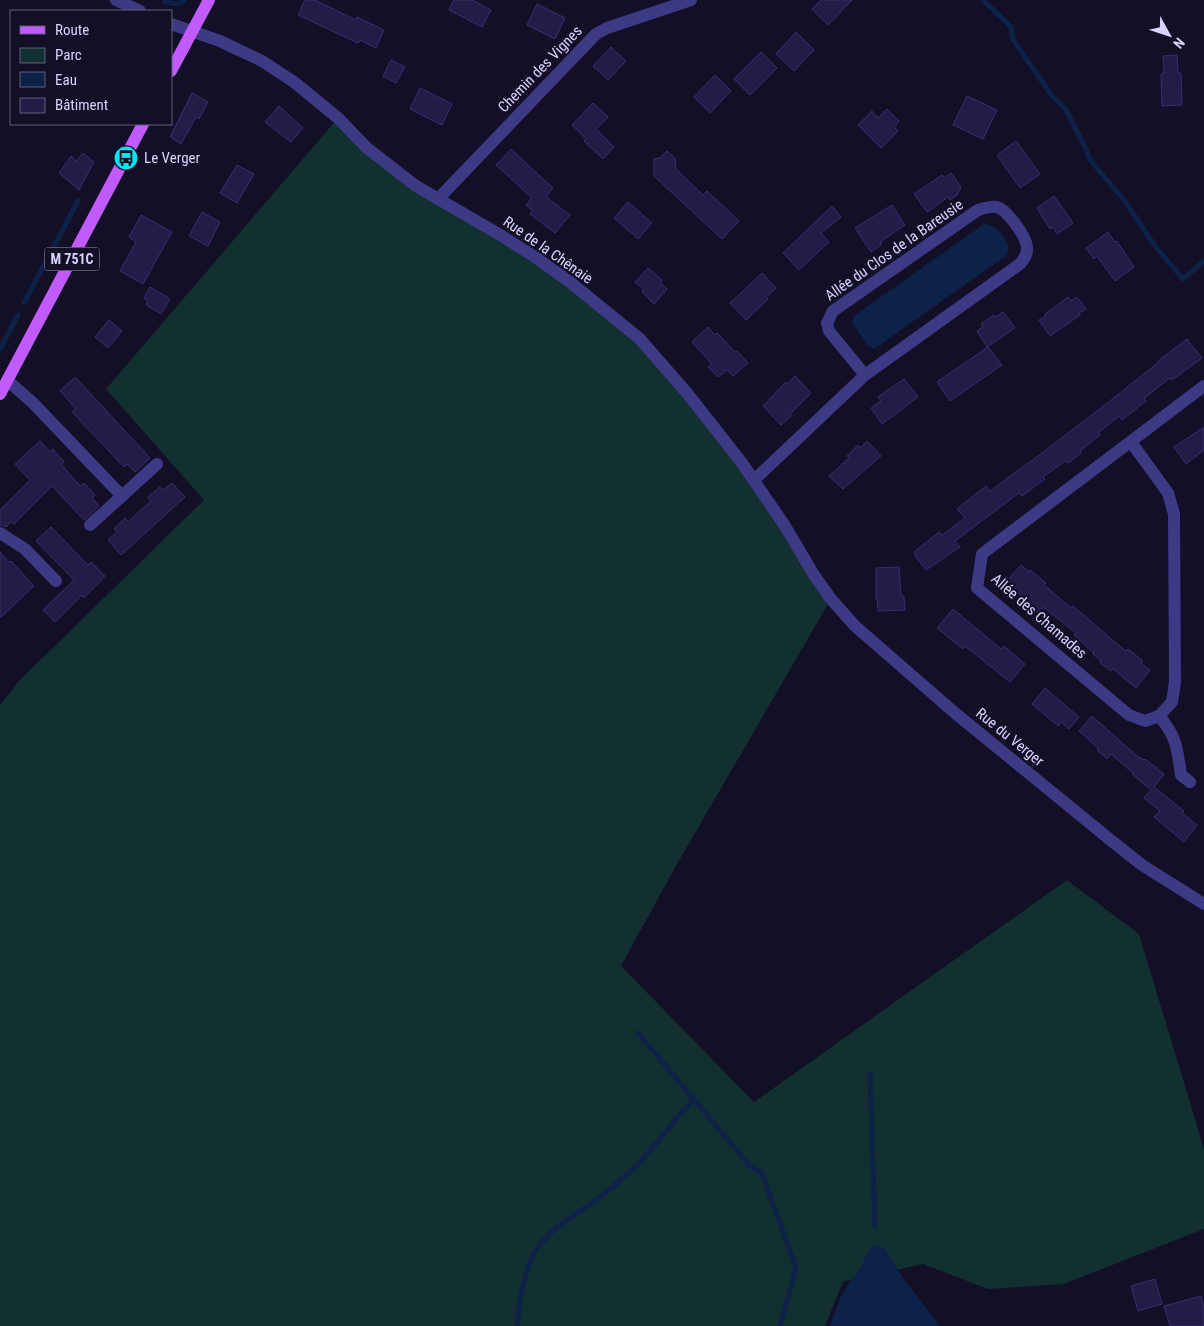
<svg xmlns="http://www.w3.org/2000/svg" width="1204" height="1326" viewBox="0 0 1204 1326" font-family="'Roboto Condensed',sans-serif">
<style>
.green{fill:#12302f}
.water{fill:#0c2248}
.lines{fill:none;stroke-linecap:round;stroke-linejoin:round}
.stream{stroke:#0c2248;stroke-width:5}
.building{fill:#241b47;stroke:#3b2d73}
.minor{stroke:#3d3a85;stroke-width:12}
.major{stroke:#c25bff;stroke-width:12}
.labels{text-anchor:middle;dominant-baseline:central;stroke-width:4.5;stroke-linejoin:round;paint-order:stroke}
.shield{fill:#130f26;stroke:#9e99be;stroke-width:1}
.shield-label{font-size:14px;font-weight:bold;fill:#d9d4ff}
.street-label{font-size:15px;fill:#d9d4ff;stroke:#130f26}
.poi-label{font-size:15px;fill:#d9d4ff;stroke:#130f26;text-anchor:start}
</style>
<rect width="100%" height="100%" fill="#130f26"/>
<!-- green -->
<path class="green" d="M 338,118 L 367,148 L 502,236 L 640,339 L 687,393 L 831,599 L 677,864 L 621,966 L 754,1102 L 1067,880 L 1139,934 L 1204,1149 L 1204,1229 L 1064,1284 L 988,1289 L 923,1264 L 843,1282 L 825,1326 L 0,1326 L 0,705 L 18,682 L 204,500 L 106,389 Z"/>
<!-- water -->
<g class="water">
<path d="M 984,224 C 998,225 1003,235 1009,247 L 1007,255 L 874,349 L 867,345 L 852,322 L 854,316 Z"/>
<path d="M 875,1245 L 884,1248 L 903,1278 L 940,1326 L 830,1326 L 840,1298 L 845,1289 L 860,1268 L 870,1249 Z"/>
</g>
<g class="lines">
<!-- stream -->
<g class="stream">
<path d="M 983,0 L 1012,28 L 1012,38 L 1052,96 L 1065,108 L 1086,149 L 1090,160 L 1124,200 L 1155,246 L 1183,279 L 1204,261"/>
<path d="M 165,2 C 172,3 179,6 184,0"/>
<path d="M 24,303 L 78,201"/>
<path d="M 0,349 L 18,315"/>
<path d="M 638,1033 L 750,1166 L 762,1173 L 796,1268 L 780,1326"/>
<path d="M 870,1074 L 875,1226"/>
<path d="M 517,1326 C 519,1305 522,1282 530,1262 C 542,1233 566,1221 589,1205 C 605,1194 620,1181 634,1168 C 656,1147 672,1121 694,1099"/>
</g>
</g>
<!-- building -->
<g class="building">
<path d="M 305,0 L 315,0 L 356,20 L 357,17 L 384,30 L 376,48 L 360,40 L 358,43 L 298,15 Z"/>
<path d="M 454,0 L 472,0 L 491,10 L 482,27 L 449,10 Z"/>
<path d="M 821,0 L 852,0 L 828,25 L 812,9 Z"/>
<path d="M 537,4 L 565,18 L 555,39 L 527,25 Z"/>
<path d="M 796,32 L 814,50 L 794,71 L 776,54 Z"/>
<path d="M 611,47 L 626,61 L 608,80 L 593,66 Z"/>
<path d="M 761,52 L 777,68 L 750,95 L 734,79 Z"/>
<path d="M 1177,55 L 1178,73 L 1181,73 L 1182,105 L 1162,106 L 1161,74 L 1164,73 L 1163,56 Z"/>
<path d="M 391,60 L 405,67 L 396,83 L 383,76 Z"/>
<path d="M 715,75 L 731,91 L 710,113 L 694,97 Z"/>
<path d="M 420,88 L 452,104 L 442,125 L 410,109 Z"/>
<path d="M 192,93 L 208,102 L 199,119 L 196,117 L 181,144 L 170,137 Z"/>
<path d="M 967,96 L 997,110 L 983,139 L 953,125 Z"/>
<path d="M 593,103 L 608,117 L 596,129 L 614,147 L 603,159 L 584,141 L 586,139 L 572,125 Z"/>
<path d="M 279,106 L 303,128 L 291,142 L 265,122 Z"/>
<path d="M 887,109 L 899,121 L 894,127 L 898,131 L 881,148 L 858,125 L 872,111 L 878,118 Z"/>
<path d="M 1016,141 L 1040,174 L 1020,188 L 997,155 Z"/>
<path d="M 511,149 L 553,188 L 546,197 L 570,215 L 555,233 L 530,214 L 533,211 L 526,205 L 532,198 L 496,165 Z"/>
<path d="M 667,151 L 675,158 L 676,169 L 703,195 L 707,191 L 739,221 L 722,239 L 654,176 L 654,159 L 660,158 Z"/>
<path d="M 83,153 L 94,162 L 79,190 L 59,173 L 71,156 L 76,161 Z"/>
<path d="M 237,165 L 254,174 L 237,203 L 220,193 Z"/>
<path d="M 951,173 L 961,187 L 957,195 L 950,200 L 948,197 L 927,212 L 914,194 L 942,175 L 945,178 Z"/>
<path d="M 1054,196 L 1073,223 L 1057,234 L 1053,227 L 1050,229 L 1037,208 Z"/>
<path d="M 628,202 L 652,223 L 638,239 L 614,218 Z"/>
<path d="M 892,205 L 905,225 L 880,242 L 882,244 L 871,252 L 855,228 Z"/>
<path d="M 832,206 L 841,217 L 821,233 L 829,242 L 799,270 L 783,253 Z"/>
<path d="M 202,212 L 220,222 L 208,246 L 189,236 Z"/>
<path d="M 141,215 L 172,232 L 143,284 L 120,271 L 136,242 L 129,237 Z"/>
<path d="M 1108,232 L 1115,242 L 1117,241 L 1134,267 L 1115,281 L 1097,256 L 1094,259 L 1086,248 Z"/>
<path d="M 648,268 L 662,280 L 660,283 L 667,289 L 654,304 L 642,292 L 644,290 L 635,282 Z"/>
<path d="M 762,273 L 776,288 L 766,297 L 768,299 L 746,320 L 730,303 Z"/>
<path d="M 150,287 L 170,299 L 161,314 L 146,305 L 148,301 L 144,298 Z"/>
<path d="M 1068,297 L 1071,301 L 1077,297 L 1086,309 L 1079,313 L 1080,315 L 1050,336 L 1039,320 L 1046,316 L 1045,314 Z"/>
<path d="M 1003,312 L 1015,328 L 987,347 L 977,331 L 983,327 L 981,324 L 994,315 L 996,317 Z"/>
<path d="M 109,320 L 122,331 L 108,348 L 95,337 Z"/>
<path d="M 708,327 L 715,335 L 717,333 L 735,352 L 737,351 L 748,363 L 733,376 L 727,370 L 718,377 L 708,367 L 712,364 L 692,342 Z"/>
<path d="M 1187,339 L 1202,358 L 1172,380 L 1170,378 L 1144,398 L 1146,401 L 1122,420 L 1119,416 L 1098,433 L 1100,435 L 1080,451 L 1081,453 L 1068,463 L 1065,461 L 1043,477 L 1045,479 L 1022,496 L 1019,493 L 955,541 L 960,547 L 926,570 L 915,556 L 915,551 L 939,532 L 942,535 L 965,518 L 957,509 L 986,486 L 990,491 L 1038,456 L 1101,408 L 1159,362 L 1158,361 Z"/>
<path d="M 988,347 L 1002,365 L 950,401 L 937,382 Z"/>
<path d="M 795,376 L 811,393 L 790,414 L 791,416 L 781,425 L 763,406 L 786,382 L 787,384 Z"/>
<path d="M 75,377 L 150,458 L 135,472 L 127,464 L 124,467 L 72,412 L 76,409 L 60,391 Z"/>
<path d="M 904,379 L 918,397 L 882,424 L 871,408 L 881,401 L 878,397 Z"/>
<path d="M 1204,427 L 1204,450 L 1186,464 L 1174,447 Z"/>
<path d="M 40,441 L 50,452 L 53,449 L 64,462 L 61,464 L 80,486 L 84,483 L 95,495 L 92,498 L 99,506 L 84,520 L 52,486 L 14,524 L 11,522 L 6,527 L 0,525 L 0,510 L 30,480 L 15,464 Z"/>
<path d="M 867,441 L 881,456 L 843,489 L 829,476 L 849,458 L 847,456 L 858,445 L 860,448 Z"/>
<path d="M 172,483 L 185,497 L 121,555 L 108,540 L 117,532 L 114,529 L 125,518 L 128,522 L 151,501 L 148,497 L 160,487 L 163,490 Z"/>
<path d="M 51,527 L 88,565 L 91,562 L 105,576 L 84,598 L 82,595 L 55,622 L 43,610 L 74,580 L 36,541 Z"/>
<path d="M 0,552 L 9,562 L 11,561 L 34,586 L 0,618 Z"/>
<path d="M 1021,565 L 1029,572 L 1030,570 L 1046,583 L 1044,585 L 1071,608 L 1073,606 L 1116,643 L 1126,651 L 1128,649 L 1143,661 L 1141,663 L 1150,670 L 1136,688 L 1113,669 L 1111,671 L 1100,663 L 1101,661 L 1093,654 L 1094,653 L 1074,635 L 1076,633 L 1043,607 L 1038,613 L 1027,605 L 1029,602 L 1006,582 Z"/>
<path d="M 899,567 L 901,596 L 904,596 L 905,610 L 878,611 L 877,598 L 876,598 L 876,568 Z"/>
<path d="M 953,609 L 1001,649 L 1004,646 L 1025,664 L 1010,682 L 965,646 L 963,649 L 937,628 Z"/>
<path d="M 1045,688 L 1079,717 L 1069,729 L 1061,722 L 1058,726 L 1032,704 Z"/>
<path d="M 1092,716 L 1137,756 L 1144,760 L 1145,759 L 1164,774 L 1154,787 L 1184,811 L 1182,813 L 1197,825 L 1184,842 L 1154,817 L 1160,811 L 1144,798 L 1151,790 L 1132,774 L 1133,773 L 1111,754 L 1107,759 L 1097,750 L 1098,748 L 1079,731 Z"/>
<path d="M 1155,1279 L 1162,1304 L 1138,1311 L 1131,1286 Z"/>
<path d="M 1201,1296 L 1204,1307 L 1204,1326 L 1170,1326 L 1164,1306 Z"/>
</g>
<g class="lines">
<!-- minor -->
<g class="minor">
<path d="M 116,0 L 140,11"/>
<path d="M 171,24 L 220,41 L 262,61 L 294,82 L 338,118 L 367,148 L 416,186 L 502,236 L 535,257 L 570,282 L 640,339 L 687,393 L 742,463 L 785,526 L 814,575 L 831,599 L 855,626 L 955,713 L 1113,842 L 1142,865 L 1204,904"/>
<path d="M 438,199 L 596,34 L 607,28 L 691,0"/>
<path d="M 7,380 L 33,403 L 122,496 L 157,464"/>
<path d="M 1131,442 L 1168,493 L 1174,514 L 1175,682 L 1172,702 L 1159,716 L 1145,721 L 1129,715 L 977,588 L 982,554 L 1204,386"/>
<path d="M 754,480 L 865,375 L 1020,264 C 1024,259 1028,254 1027,247 C 1026,236 1007,210 997,207 C 990,206 984,208 978,210 L 833,311 L 827,323 L 829,331 L 865,375"/>
<path d="M 90,525 L 122,496"/>
<path d="M 0,533 L 25,549 L 56,581"/>
<path d="M 1159,716 C 1177,737 1177,748 1181,775 L 1190,782"/>
</g>
<!-- major -->
<g class="major">
<path d="M 171,71 L 209,0"/>
<path d="M 0,394 L 143,124"/>
</g>
</g>
<!-- icons -->
<defs>
<symbol id="bus-disc" viewBox="-11 -11 22 22"><circle r="9.5" fill="#00e5ff" stroke="#130f26"/><path d="M-5-6H5V4H4V6H2V4H-2V6H-4V4H-5ZM-3.5-4V0h7V-4ZM-3.5 1.2v1.5H-2V1.2ZM2 1.2v1.5H3.5V1.2Z" fill="#111"/></symbol>
</defs>
<g fill-rule="evenodd">
<use href="#bus-disc" x="112" y="144" width="28" height="28"/>
</g>
<g class="labels">
<!-- shield labels -->
<rect class="shield" x="44.5" y="247.5" width="55" height="23" rx="4"/>
<g class="shield-label">
<text x="72" y="259">M 751C</text>
</g>
<!-- street labels -->
<g class="street-label">
<text transform="translate(540 69) rotate(-46)">Chemin des Vignes</text>
<text transform="translate(548 250) rotate(35)">Rue de la Chênaie</text>
<text transform="translate(894 250) rotate(-35)">Allée du Clos de la Bareusie</text>
<text transform="translate(1039 616) rotate(41)">Allée des Chamades</text>
<text transform="translate(1010 737) rotate(39)">Rue du Verger</text>
</g>
<!-- poi labels -->
<g class="poi-label">
<text x="144" y="158">Le Verger</text>
</g>
</g>
<!-- legend -->
<rect x="10" y="10" width="162" height="115" fill="#130f26" stroke="#625e7d"/>
<rect x="20" y="26" width="25" height="8" fill="#c25bff" stroke="#625e7d"/>
<text x="55" y="35" font-size="15" fill="#d9d4ff">Route</text>
<rect x="20" y="48" width="25" height="15" fill="#12302f" stroke="#625e7d"/>
<text x="55" y="60" font-size="15" fill="#d9d4ff">Parc</text>
<rect x="20" y="72" width="25" height="15" fill="#0c2248" stroke="#625e7d"/>
<text x="55" y="85" font-size="15" fill="#d9d4ff">Eau</text>
<rect x="20" y="98" width="25" height="15" fill="#241b47" stroke="#625e7d"/>
<text x="55" y="110" font-size="15" fill="#d9d4ff">Bâtiment</text>
<!-- north arrow -->
<g transform="translate(1169 35) rotate(130)" stroke="#130f26" stroke-width="4" paint-order="stroke">
<path d="M0-4L9 19L0 12L-9 19Z" fill="#d9d4ff"/>
<text y="-8" font-size="14" font-weight="bold" text-anchor="middle" fill="#d9d4ff">N</text>
</g>
</svg>
